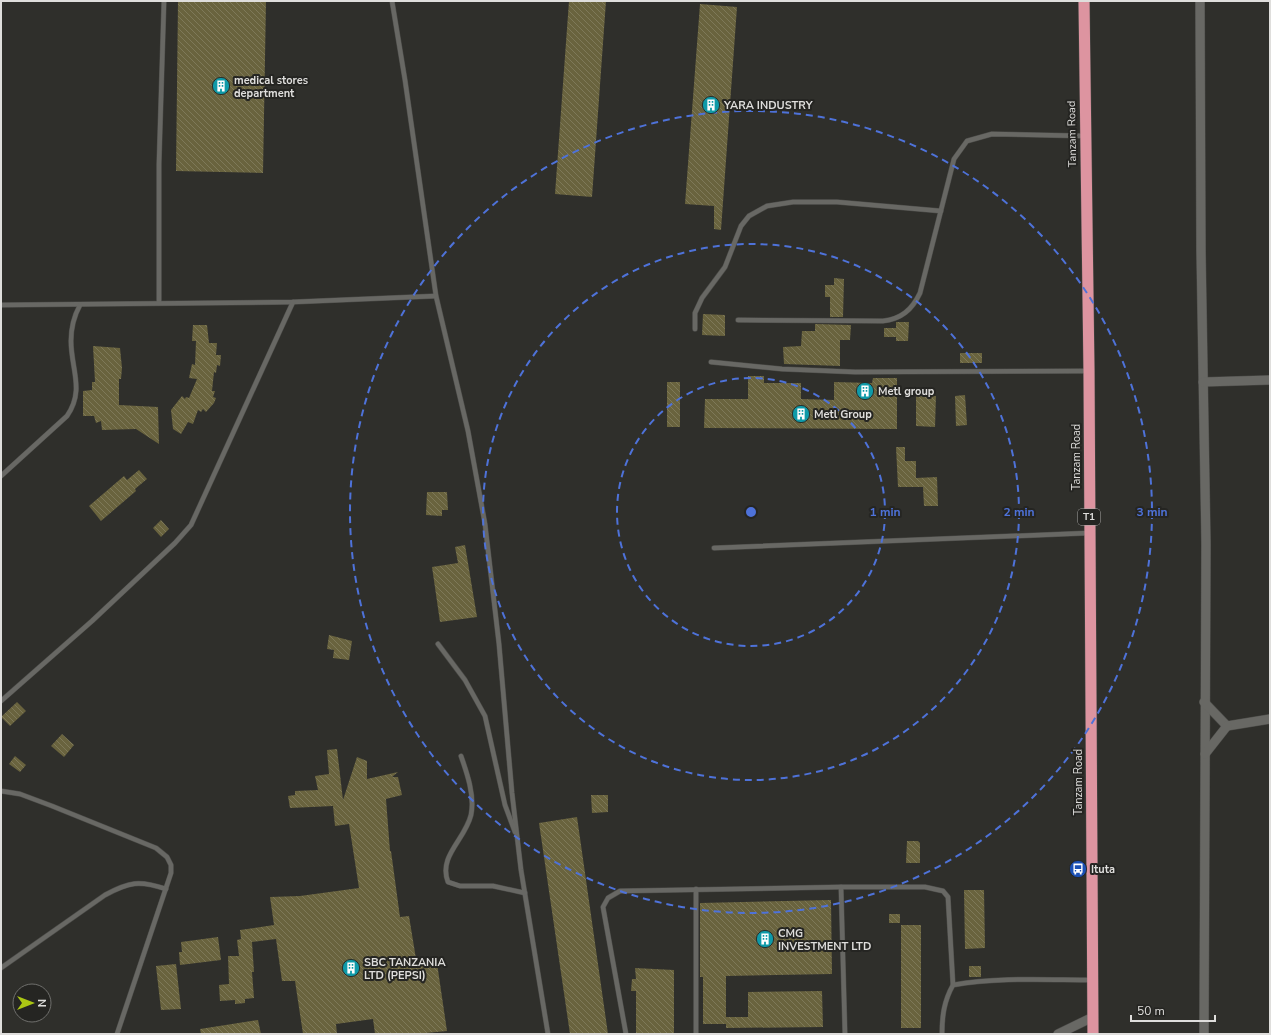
<svg xmlns="http://www.w3.org/2000/svg" width="1271" height="1035" viewBox="0 0 1271 1035" font-family="'Nunito Sans',sans-serif">
<style>
.building{fill:url(#building-back-hatch)}
.lines{fill:none;stroke-linecap:round;stroke-linejoin:round}
.service-casing{stroke:#4b4b48;stroke-width:5.5}
.minor-casing{stroke:#4b4b48;stroke-width:10}
.trunk-casing{stroke:#4b4b48;stroke-width:12}
.service{stroke:#686864;stroke-width:4.5}
.minor{stroke:#686864;stroke-width:9}
.trunk{stroke:#dd94a0;stroke-width:11}
.ring{fill:none;stroke:#4e72d9;stroke-width:2;stroke-dasharray:7 5}
.labels{text-anchor:middle;dominant-baseline:central;stroke-width:4;stroke-linejoin:round;paint-order:stroke}
.shield{fill:#252522;stroke:#a7a6a4;stroke-width:1}
.shield-label{font-size:10px;font-weight:bold;fill:#dfdedc}
.poi-label{font-size:11px;font-weight:bold;fill:#dfdedc;stroke:#252522;text-anchor:start}
.street-label{font-size:11px;fill:#dfdedc;stroke:#252522}
.centre{fill:#4e72d9;stroke:#252522;stroke-width:2}
.ring-label{font-size:12px;text-anchor:middle;font-weight:bold;fill:#4e72d9;stroke:#252522;stroke-width:4;stroke-linejoin:round;paint-order:stroke}
</style>
<defs>
<pattern id="building-back-hatch" width="6" height="6" patternUnits="userSpaceOnUse"><rect width="6" height="6" fill="#69633e"/><path d="M-1 5l2 2M0 0l6 6M5-1l2 2" fill="none" stroke="#7e7959"/></pattern>
</defs>
<rect width="100%" height="100%" fill="#2f2f2b"/>
<!-- building -->
<g class="building">
<path d="M 178,1 L 266,1 L 263,173 L 176,171 Z"/>
<path d="M 569,1 L 606,1 L 592,197 L 555,194 Z"/>
<path d="M 700,4 L 737,7 L 721,230 L 714,229 L 714,206 L 685,204 Z"/>
<path d="M 834,278 L 844,279 L 843,317 L 830,317 L 830,297 L 825,297 L 825,285 L 834,285 Z"/>
<path d="M 703,314 L 725,315 L 725,336 L 702,335 Z"/>
<path d="M 896,322 L 909,322 L 908,341 L 896,341 L 896,337 L 884,337 L 884,328 L 896,328 Z"/>
<path d="M 815,324 L 851,325 L 850,340 L 840,340 L 840,366 L 784,364 L 783,347 L 801,346 L 802,331 L 815,331 Z"/>
<path d="M 193,325 L 207,325 L 209,343 L 217,343 L 216,355 L 221,355 L 220,366 L 217,365 L 216,373 L 214,372 L 212,391 L 215,391 L 213,397 L 216,398 L 214,403 L 206,412 L 203,409 L 201,412 L 198,410 L 193,424 L 188,422 L 181,434 L 173,429 L 171,410 L 182,396 L 185,399 L 186,397 L 189,398 L 197,379 L 189,378 L 192,364 L 195,365 L 196,341 L 192,341 Z"/>
<path d="M 93,346 L 120,348 L 122,368 L 121,379 L 119,379 L 119,405 L 158,407 L 159,444 L 136,429 L 102,430 L 101,421 L 96,423 L 94,416 L 83,416 L 83,391 L 92,390 L 92,382 L 95,382 Z"/>
<rect x="960" y="353" width="22" height="10"/>
<path d="M 748,376 L 764,376 L 764,383 L 801,383 L 801,399 L 834,400 L 834,382 L 872,383 L 873,378 L 897,378 L 897,429 L 704,428 L 705,399 L 748,399 Z"/>
<rect x="667" y="382" width="13" height="45"/>
<path d="M 916,395 L 936,396 L 935,427 L 916,426 Z"/>
<path d="M 965,395 L 967,425 L 956,426 L 955,396 Z"/>
<path d="M 896,447 L 905,447 L 905,461 L 916,461 L 916,478 L 937,477 L 938,506 L 924,506 L 923,487 L 898,487 Z"/>
<path d="M 139,470 L 147,479 L 135,489 L 136,491 L 101,521 L 89,506 L 124,476 L 127,480 Z"/>
<path d="M 427,492 L 447,492 L 448,510 L 442,510 L 442,516 L 426,515 Z"/>
<path d="M 161,520 L 169,529 L 161,537 L 153,528 Z"/>
<path d="M 465,545 L 477,617 L 440,622 L 432,567 L 458,563 L 455,547 Z"/>
<path d="M 329,635 L 352,641 L 349,660 L 333,658 L 334,650 L 327,649 Z"/>
<path d="M 17,702 L 26,711 L 10,726 L 1,717 Z"/>
<path d="M 62,734 L 74,745 L 64,757 L 51,746 Z"/>
<path d="M 337,749 L 343,800 L 357,757 L 367,761 L 367,779 L 398,772 L 392,777 L 398,777 L 402,795 L 386,799 L 390,851 L 391,851 L 400,917 L 409,916 L 417,965 L 437,963 L 447,1031 L 415,1034 L 375,1034 L 373,1019 L 336,1024 L 337,1034 L 303,1034 L 295,981 L 282,981 L 276,939 L 252,942 L 254,972 L 252,972 L 254,998 L 245,999 L 245,1003 L 235,1004 L 235,1000 L 220,1001 L 219,985 L 229,984 L 228,956 L 239,956 L 237,940 L 241,939 L 240,930 L 274,925 L 270,897 L 300,896 L 359,888 L 349,824 L 335,826 L 333,806 L 290,808 L 288,796 L 295,795 L 295,791 L 318,790 L 315,776 L 329,774 L 327,750 Z"/>
<path d="M 15,756 L 26,765 L 20,772 L 9,764 Z"/>
<path d="M 591,795 L 608,795 L 608,812 L 592,813 Z"/>
<path d="M 577,817 L 608,1034 L 570,1034 L 539,823 Z"/>
<path d="M 907,841 L 918,841 L 920,843 L 920,863 L 906,863 Z"/>
<path d="M 964,890 L 984,890 L 985,948 L 965,949 Z"/>
<path d="M 831,900 L 832,974 L 726,976 L 726,1024 L 703,1024 L 703,977 L 700,977 L 700,903 Z"/>
<rect x="889" y="914" width="11" height="9"/>
<rect x="901" y="925" width="20" height="103"/>
<path d="M 218,937 L 221,960 L 180,965 L 179,952 L 182,952 L 181,942 Z"/>
<path d="M 176,964 L 181,1009 L 161,1010 L 156,966 Z"/>
<rect x="969" y="966" width="12" height="11"/>
<path d="M 635,968 L 674,970 L 674,1034 L 636,1034 L 636,991 L 631,991 L 632,979 L 636,979 Z"/>
<path d="M 822,991 L 823,1027 L 726,1028 L 726,1017 L 748,1017 L 748,992 Z"/>
<path d="M 258,1020 L 261,1034 L 201,1034 L 200,1029 Z"/>
</g>
<g class="lines">
<defs>
<g id="service">
<path d="M 392,1 L 405,80 L 436,296 L 468,431 L 485,524 L 499,644 L 512,793 L 521,870 L 548,1034"/>
<path d="M 159,303 L 159,164 L 164,1"/>
<path d="M 1,305 L 293,302 L 436,296"/>
<path d="M 738,320 L 883,321 C 901,319 912,310 920,293 L 954,159 L 967,141 L 992,134 L 1086,136"/>
<path d="M 695,329 L 695,313 L 702,298 L 725,267 L 741,226 L 749,216 L 767,206 L 793,202 L 837,202 L 941,211"/>
<path d="M 711,362 L 782,369 L 855,372 L 1089,371"/>
<path d="M 1,476 L 67,416 C 85,390 71,369 71,341 C 71,328 74,316 80,305"/>
<path d="M 714,548 L 1089,533"/>
<path d="M 438,644 L 465,680 L 485,716 L 505,805 L 515,832"/>
<path d="M 1,701 L 92,621 L 175,543 L 191,525 L 293,302"/>
<path d="M 461,756 C 467,773 475,796 471,815 C 465,840 438,856 448,882 L 460,886 L 493,886 L 525,893"/>
<path d="M 1,791 L 20,794 L 52,806 L 156,848 L 167,857 L 171,865 L 171,873 L 117,1034"/>
<path d="M 841,887 L 845,1034"/>
<path d="M 696,889 L 696,1034"/>
<path d="M 1,968 L 105,895 C 129,882 139,880 166,889"/>
<path d="M 953,985 C 999,977 1047,980 1093,980"/>
<path d="M 626,1034 L 603,907 L 608,898 L 620,891 L 841,887 L 925,887 L 943,891 L 948,897 L 953,985 C 944,1001 942,1016 942,1034"/>
</g>
<g id="minor">
<path d="M 1200,1 L 1201,251 L 1206,544 L 1204,1034"/>
<path d="M 1203,382 L 1270,380"/>
<path d="M 1204,702 L 1227,726 L 1270,719"/>
<path d="M 1205,754 L 1227,726"/>
<path d="M 1058,1034 L 1093,1017"/>
</g>
<path id="trunk" d="M 1084,1 L 1089,371 L 1093,1034"/>
</defs>
<!-- service casing -->
<use href="#service" class="service-casing"/>
<!-- minor casing -->
<use href="#minor" class="minor-casing"/>
<!-- trunk casing -->
<use href="#trunk" class="trunk-casing"/>
<!-- service -->
<use href="#service" class="service"/>
<!-- minor -->
<use href="#minor" class="minor"/>
<!-- trunk -->
<use href="#trunk" class="trunk"/>
</g>
<!-- distance rings -->
<g class="ring">
<circle cx="751" cy="512" r="134"/>
<circle cx="751" cy="512" r="268"/>
<circle cx="751" cy="512" r="401"/>
</g>
<!-- icons -->
<defs>
<symbol id="building-disc" viewBox="-11 -11 22 22"><circle r="9.5" fill="#0f9aa8" stroke="#252522"/><path d="M-4-6H4V6H1V3H-1V6H-4ZM-2.5-4.3h1.7v1.8h-1.7ZM.8-4.3h1.7v1.8H.8ZM-2.5-1h1.7V.8h-1.7ZM.8-1h1.7V.8H.8Z" fill="#fff"/></symbol>
<symbol id="bus-disc" viewBox="-11 -11 22 22"><circle r="9.5" fill="#1a4fb4" stroke="#252522"/><path d="M-5-6H5V4H4V6H2V4H-2V6H-4V4H-5ZM-3.5-4V0h7V-4ZM-3.5 1.2v1.5H-2V1.2ZM2 1.2v1.5H3.5V1.2Z" fill="#fff"/></symbol>
</defs>
<g fill-rule="evenodd">
<use href="#building-disc" x="211" y="76" width="20" height="20"/>
<use href="#building-disc" x="701" y="95" width="20" height="20"/>
<use href="#building-disc" x="855" y="381" width="20" height="20"/>
<use href="#building-disc" x="791" y="404" width="20" height="20"/>
<use href="#bus-disc" x="1068" y="859" width="20" height="20"/>
<use href="#building-disc" x="755" y="929" width="20" height="20"/>
<use href="#building-disc" x="341" y="958" width="20" height="20"/>
</g>
<g class="labels">
<!-- shield labels -->
<rect class="shield" x="1078" y="509" width="22" height="16" rx="3"/>
<g class="shield-label">
<text x="1089" y="517">T1</text>
</g>
<!-- poi labels -->
<g class="poi-label">
<text x="234" y="80">medical stores<tspan x="234" dy="13">department</tspan></text>
<text x="724" y="105">YARA INDUSTRY</text>
<text x="878" y="391">Metl group</text>
<text x="814" y="414">Metl Group</text>
<text x="1091" y="869">Ituta</text>
<text x="778" y="933">CMG<tspan x="778" dy="13">INVESTMENT LTD</tspan></text>
<text x="364" y="962">SBC TANZANIA<tspan x="364" dy="13">LTD (PEPSI)</tspan></text>
</g>
<!-- street labels -->
<g class="street-label">
<text transform="translate(1072 134) rotate(-91)">Tanzam Road</text>
<text transform="translate(1076 457) rotate(-90)">Tanzam Road</text>
<text transform="translate(1078 782) rotate(-90)">Tanzam Road</text>
</g>
</g>
<circle cx="751" cy="512" r="6" class="centre"/>
<g class="ring-label">
<text x="885" y="516">1 min</text>
<text x="1019" y="516">2 min</text>
<text x="1152" y="516">3 min</text>
</g>
<!-- border -->
<rect width="1271" height="1035" fill="none" stroke="#dfdedc" stroke-width="4"/>
<!-- north arrow -->
<g transform="translate(32 1003) rotate(90)"><circle r="19" fill="#252522" stroke="#6f6f6c"/>
<path d="M0-3L7 15L0 10L-7 15Z" fill="#abc614"/>
<text y="-6" font-size="11" font-weight="bold" text-anchor="middle" fill="#dfdedc">N</text>
</g>
<!-- scale -->
<path d="M1131 1015v6h84v-6" fill="none" stroke="#dfdedc" stroke-width="2"/>
<text x="1137" y="1015" font-size="12" fill="#dfdedc" stroke="#252522" stroke-width="3" paint-order="stroke">50 m</text>
</svg>
